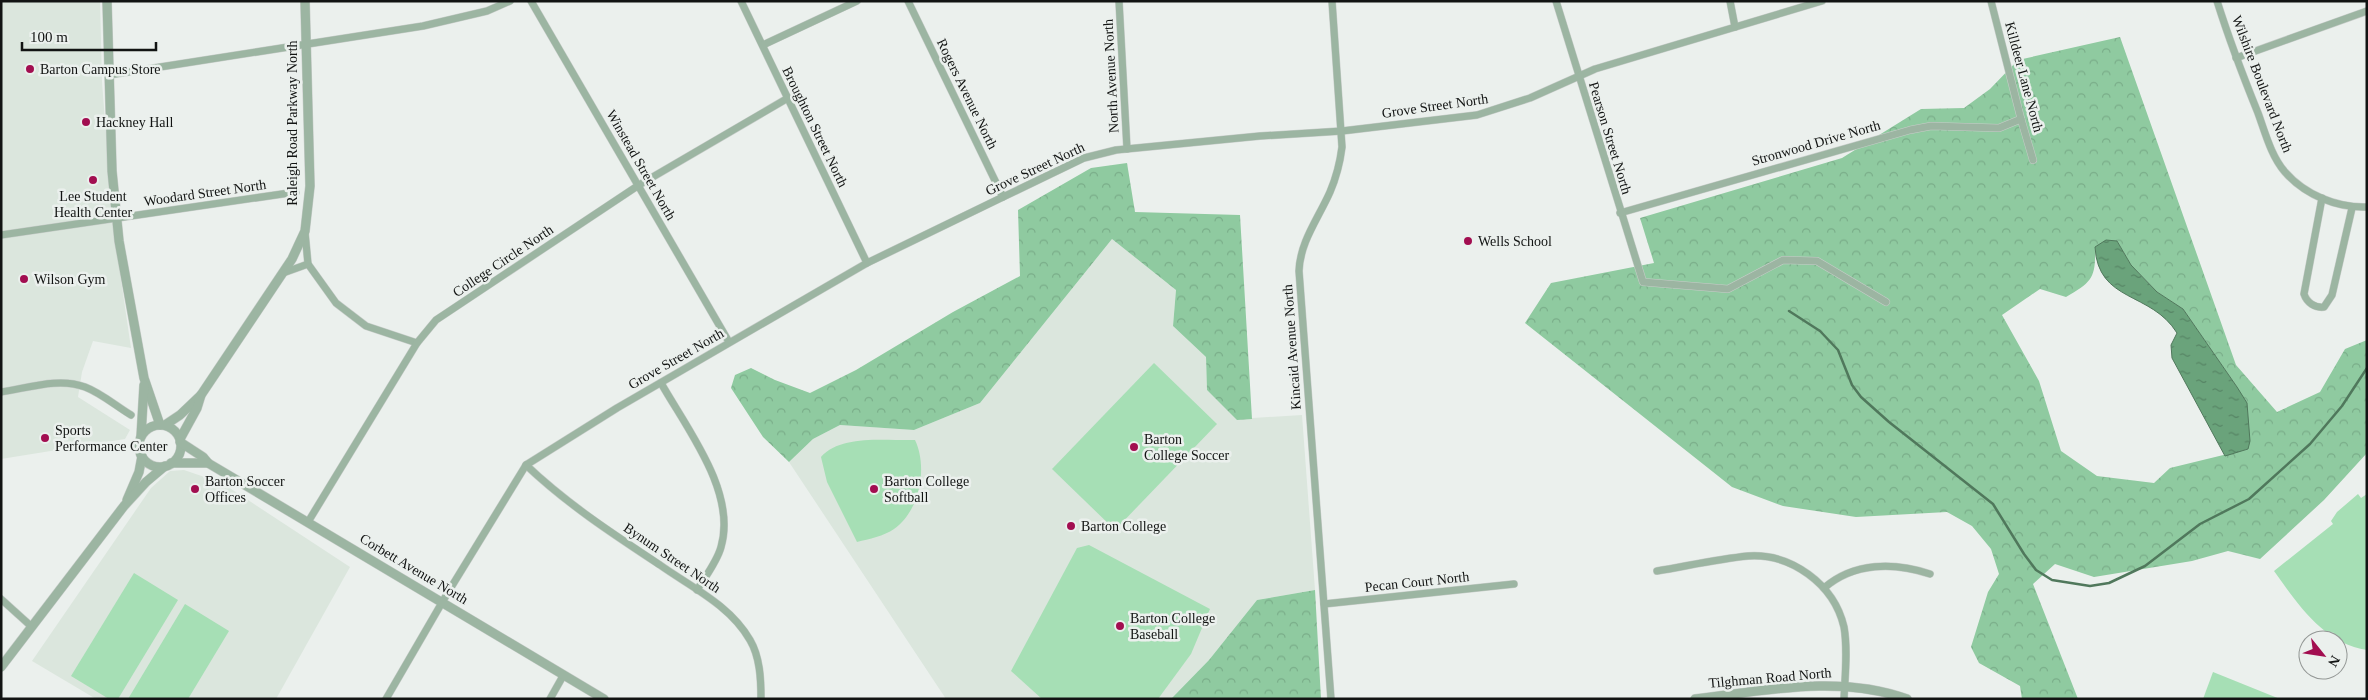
<svg xmlns="http://www.w3.org/2000/svg" width="2368" height="700" viewBox="0 0 2368 700" font-family="'Times New Roman',serif">
<style>
.built{fill:#dbe6dd}
.forest{fill:url(#forest-crowns);fill-rule:evenodd}
.pitch{fill:#a6dfb5}
.water{fill:url(#water-ripples);stroke:#50785c}
.lines{fill:none;stroke-linecap:round;stroke-linejoin:round}
.stream{stroke:#50785c;stroke-width:2.5}
.minor-casing{stroke:#c8cdca;stroke-width:8}
.tertiary-casing{stroke:#c8cdca;stroke-width:10}
.minor{stroke:#9cb5a2;stroke-width:7}
.tertiary{stroke:#9cb5a2;stroke-width:9}
.poi-dot{fill:#a20e50;stroke:#ebf0ed;stroke-width:2}
.labels{text-anchor:middle;dominant-baseline:central;stroke-width:5;stroke-linejoin:round;paint-order:stroke}
.poi-label{font-size:14px;fill:#121413;stroke:#ebf0ed;text-anchor:start}
.street-label{font-size:14px;fill:#121413;stroke:#ebf0ed}
</style>
<defs>
<pattern id="forest-crowns" width="20" height="18" patternUnits="userSpaceOnUse" patternTransform="scale(1.25)"><rect width="20" height="18" fill="#8fcaa0"/><path d="M2 6a3 3 0 1 1 6 0M12 15a3 3 0 1 1 6 0" fill="none" stroke="#7aad89"/></pattern>
<pattern id="water-ripples" width="26" height="14" patternUnits="userSpaceOnUse" patternTransform="scale(1.25)"><rect width="26" height="14" fill="#6aa37b"/><path d="M2 4q2-2 4 0t4 0M15 11q2-2 4 0t4 0" fill="none" stroke="#568464"/></pattern>
</defs>
<rect width="100%" height="100%" fill="#ebf0ed"/>
<!-- built -->
<g class="built">
<path d="M 1,1 L 100,1 L 102,82 L 113,225 L 131,348 L 93,341 L 82,372 L 78,397 L 130,430 L 125,439 L 1,459 Z"/>
<path d="M 1112,239 L 1176,290 L 1173,326 L 1206,357 L 1207,390 L 1237,419 L 1302,415 L 1315,590 L 1257,600 L 1209,660 L 1171,699 L 946,699 L 789,462 L 813,439 L 840,425 L 914,430 L 980,403 Z"/>
<path d="M 184,470 L 222,483 L 350,567 L 276,699 L 96,699 L 32,661 L 151,488 L 170,471 Z"/>
</g>
<!-- forest -->
<g class="forest">
<path d="M 2120,37 L 2236,365 L 2277,412 L 2320,392 L 2345,349 L 2367,340 L 2367,453 L 2324,500 L 2260,559 L 2228,551 L 2192,561 L 2094,577 L 2055,564 L 2033,584 L 2078,699 L 2022,699 L 2020,686 L 1979,663 L 1971,647 L 1988,592 L 1999,574 L 1991,549 L 1972,526 L 1947,512 L 1856,517 L 1783,506 L 1732,487 L 1525,323 L 1551,283 L 1654,263 L 1640,218 L 1842,158 L 1921,109 L 1964,108 L 1990,89 L 2018,60 ZM 2117,241 L 2131,265 L 2157,292 L 2183,309 L 2237,387 L 2248,449 L 2170,468 L 2154,483 L 2097,476 L 2061,451 L 2039,381 L 2002,315 L 2040,289 L 2066,297 C 2092,282 2096,278 2095,247 Z"/>
<path d="M 1127,163 L 1135,212 L 1240,215 L 1252,419 L 1237,420 L 1207,390 L 1206,357 L 1173,326 L 1176,290 L 1112,239 L 980,403 L 914,430 L 840,425 L 813,439 L 789,462 L 763,437 L 731,388 L 735,375 L 751,368 L 775,380 L 810,393 L 856,370 L 953,312 L 1020,276 L 1018,210 L 1091,168 Z"/>
<path d="M 1315,590 L 1321,699 L 1171,699 L 1209,660 L 1257,600 Z"/>
</g>
<!-- pitch -->
<g class="pitch">
<path d="M 1154,363 L 1217,424 L 1115,530 L 1052,469 Z"/>
<path d="M 915,440 C 928,467 920,511 894,529 C 884,536 869,539 857,542 L 827,482 L 821,457 C 841,434 887,441 915,440 Z"/>
<path d="M 2358,494 L 2361,498 L 2367,494 L 2367,650 C 2324,644 2297,603 2274,571 L 2333,524 L 2331,521 L 2337,512 Z"/>
<path d="M 1089,545 L 1210,609 L 1191,654 L 1158,699 L 1042,699 L 1011,671 L 1077,548 Z"/>
<path d="M 134,573 L 178,600 L 118,699 L 109,699 L 71,676 Z"/>
<path d="M 185,604 L 229,631 L 188,699 L 128,699 Z"/>
<path d="M 2213,672 L 2280,699 L 2203,699 Z"/>
</g>
<!-- water -->
<path class="water" d="M 2106,240 L 2117,241 L 2131,265 L 2157,292 L 2183,309 L 2237,387 L 2247,403 L 2250,441 L 2248,449 L 2225,456 L 2172,358 L 2171,345 L 2177,333 C 2151,291 2098,303 2095,247 Z"/>
<g class="lines">
<!-- stream -->
<path class="stream" d="M 1789,311 L 1820,331 L 1838,350 L 1852,385 L 1861,397 L 1889,422 L 1993,504 L 2024,554 L 2036,570 L 2052,580 L 2090,586 L 2109,583 L 2145,566 L 2200,524 L 2249,499 L 2310,444 L 2342,406 L 2367,368"/>
<defs>
<g id="minor">
<path d="M 531,1 L 729,342"/>
<path d="M 741,1 L 867,263"/>
<path d="M 908,1 L 1003,197"/>
<path d="M 1119,1 L 1127,149"/>
<path d="M 1556,1 L 1643,282 L 1728,289 L 1783,260 L 1817,261 L 1886,302"/>
<path d="M 1730,1 L 1735,27"/>
<path d="M 1991,1 L 2021,119 L 2033,160"/>
<path d="M 2217,1 C 2229,39 2243,76 2258,113 C 2265,132 2271,156 2285,172 C 2305,195 2337,208 2367,207"/>
<path d="M 763,45 L 857,1"/>
<path d="M 2236,58 L 2367,11"/>
<path d="M 109,75 L 423,26 L 487,11 L 510,1"/>
<path d="M 2322,198 L 2304,294 C 2307,303 2315,308 2324,307 L 2332,295 L 2352,208"/>
<path d="M 1620,213 L 1910,130 L 1931,126 L 1999,128 L 2021,119"/>
<path d="M 305,232 L 308,264 L 336,303 L 366,326 L 417,343"/>
<path d="M 1,235 L 296,192"/>
<path d="M 283,273 L 308,264"/>
<path d="M 661,383 C 687,429 737,492 721,547 C 717,562 705,577 697,590"/>
<path d="M 1,392 C 28,388 59,377 85,387 C 101,393 116,406 131,415"/>
<path d="M 526,465 C 567,504 613,534 660,565 C 691,587 730,605 750,640 C 760,657 761,679 761,699"/>
<path d="M 308,522 L 417,343 L 436,320 L 639,185 L 788,98"/>
<path d="M 1657,571 C 1687,566 1718,559 1748,556 C 1791,553 1834,584 1844,627 C 1848,650 1845,675 1844,699"/>
<path d="M 1824,588 C 1854,562 1894,562 1930,574"/>
<path d="M 1,599 L 32,627"/>
<path d="M 1324,604 L 1514,584"/>
<path d="M 386,699 L 447,594 L 526,465 L 617,408 L 867,263 L 1003,197 L 1084,158 L 1116,150 L 1260,136 L 1342,131 L 1477,115 L 1530,98 L 1595,69 L 1822,1"/>
<path d="M 550,699 L 563,676"/>
<path d="M 1331,699 L 1299,271 C 1300,242 1318,219 1330,192 C 1336,178 1340,163 1342,147 L 1332,1"/>
</g>
<g id="tertiary">
<path d="M 107,1 L 112,171 L 119,241 L 144,378 L 160,425"/>
<path d="M 165,425 L 180,415 L 201,395"/>
<circle cx="160" cy="446" r="21"/>
<path d="M 141,436 L 144,385"/>
<path d="M 180,439 L 197,408 L 201,395 L 292,259 L 305,231 L 310,186 L 305,1"/>
<path d="M 180,442 L 203,457 L 208,463 L 604,699"/>
<path d="M 171,463 L 208,463"/>
<path d="M 127,500 L 139,472 L 142,456"/>
<path d="M 1,667 L 124,506 L 146,482 L 165,466"/>
<path d="M 1695,699 C 1764,691 1839,674 1907,699"/>
</g>
</defs>
<!-- minor casing -->
<use href="#minor" class="minor-casing"/>
<!-- tertiary casing -->
<use href="#tertiary" class="tertiary-casing"/>
<!-- minor -->
<use href="#minor" class="minor"/>
<!-- tertiary -->
<use href="#tertiary" class="tertiary"/>
</g>
<!-- markers -->
<g class="poi-dot">
<circle cx="30" cy="69" r="5"/>
<circle cx="86" cy="122" r="5"/>
<circle cx="93" cy="180" r="5"/>
<circle cx="1468" cy="241" r="5"/>
<circle cx="24" cy="279" r="5"/>
<circle cx="45" cy="438" r="5"/>
<circle cx="1134" cy="447" r="5"/>
<circle cx="195" cy="489" r="5"/>
<circle cx="874" cy="489" r="5"/>
<circle cx="1071" cy="526" r="5"/>
<circle cx="1120" cy="626" r="5"/>
</g>
<g class="labels">
<!-- poi labels -->
<g class="poi-label">
<text x="40" y="69">Barton Campus Store</text>
<text x="96" y="122">Hackney Hall</text>
<text x="93" y="196" text-anchor="middle">Lee Student<tspan x="93" dy="16">Health Center</tspan></text>
<text x="1478" y="241">Wells School</text>
<text x="34" y="279">Wilson Gym</text>
<text x="55" y="430">Sports<tspan x="55" dy="16">Performance Center</tspan></text>
<text x="1144" y="439">Barton<tspan x="1144" dy="16">College Soccer</tspan></text>
<text x="205" y="481">Barton Soccer<tspan x="205" dy="16">Offices</tspan></text>
<text x="884" y="481">Barton College<tspan x="884" dy="16">Softball</tspan></text>
<text x="1081" y="526">Barton College</text>
<text x="1130" y="618">Barton College<tspan x="1130" dy="16">Baseball</tspan></text>
</g>
<!-- street labels -->
<g class="street-label">
<text transform="translate(1111 76) rotate(-93)">North Avenue North</text>
<text transform="translate(2024 77) rotate(75)">Killdeer Lane North</text>
<text transform="translate(2262 84) rotate(69)">Wilshire Boulevard North</text>
<text transform="translate(967 94) rotate(64)">Rogers Avenue North</text>
<text transform="translate(1435 106) rotate(-8)">Grove Street North</text>
<text transform="translate(292 123) rotate(-90)">Raleigh Road Parkway North</text>
<text transform="translate(815 127) rotate(64)">Broughton Street North</text>
<text transform="translate(1610 138) rotate(73)">Pearson Street North</text>
<text transform="translate(1816 143) rotate(-16)">Stronwood Drive North</text>
<text transform="translate(641 165) rotate(60)">Winstead Street North</text>
<text transform="translate(1035 169) rotate(-25)">Grove Street North</text>
<text transform="translate(205 193) rotate(-8)">Woodard Street North</text>
<text transform="translate(503 261) rotate(-34)">College Circle North</text>
<text transform="translate(1292 347) rotate(-94)">Kincaid Avenue North</text>
<text transform="translate(676 359) rotate(-30)">Grove Street North</text>
<text transform="translate(672 558) rotate(34)">Bynum Street North</text>
<text transform="translate(414 569) rotate(31)">Corbett Avenue North</text>
<text transform="translate(1417 582) rotate(-6)">Pecan Court North</text>
<text transform="translate(1770 678) rotate(-5)">Tilghman Road North</text>
</g>
</g>
<!-- border -->
<rect width="2368" height="700" fill="none" stroke="#121413" stroke-width="5"/>
<!-- north arrow -->
<g transform="translate(2323 655) rotate(120)"><circle r="24" fill="#ebf0ed" stroke="#949896"/>
<path d="M0-4L9 19L0 12L-9 19Z" fill="#a20e50"/>
<text y="-8" font-size="14" font-weight="bold" text-anchor="middle" fill="#121413">N</text>
</g>
<!-- scale -->
<path d="M22 42v8h134v-8" fill="none" stroke="#121413" stroke-width="2.5"/>
<text x="30" y="42" font-size="15" fill="#121413" stroke="#ebf0ed" stroke-width="4" paint-order="stroke">100 m</text>
</svg>
